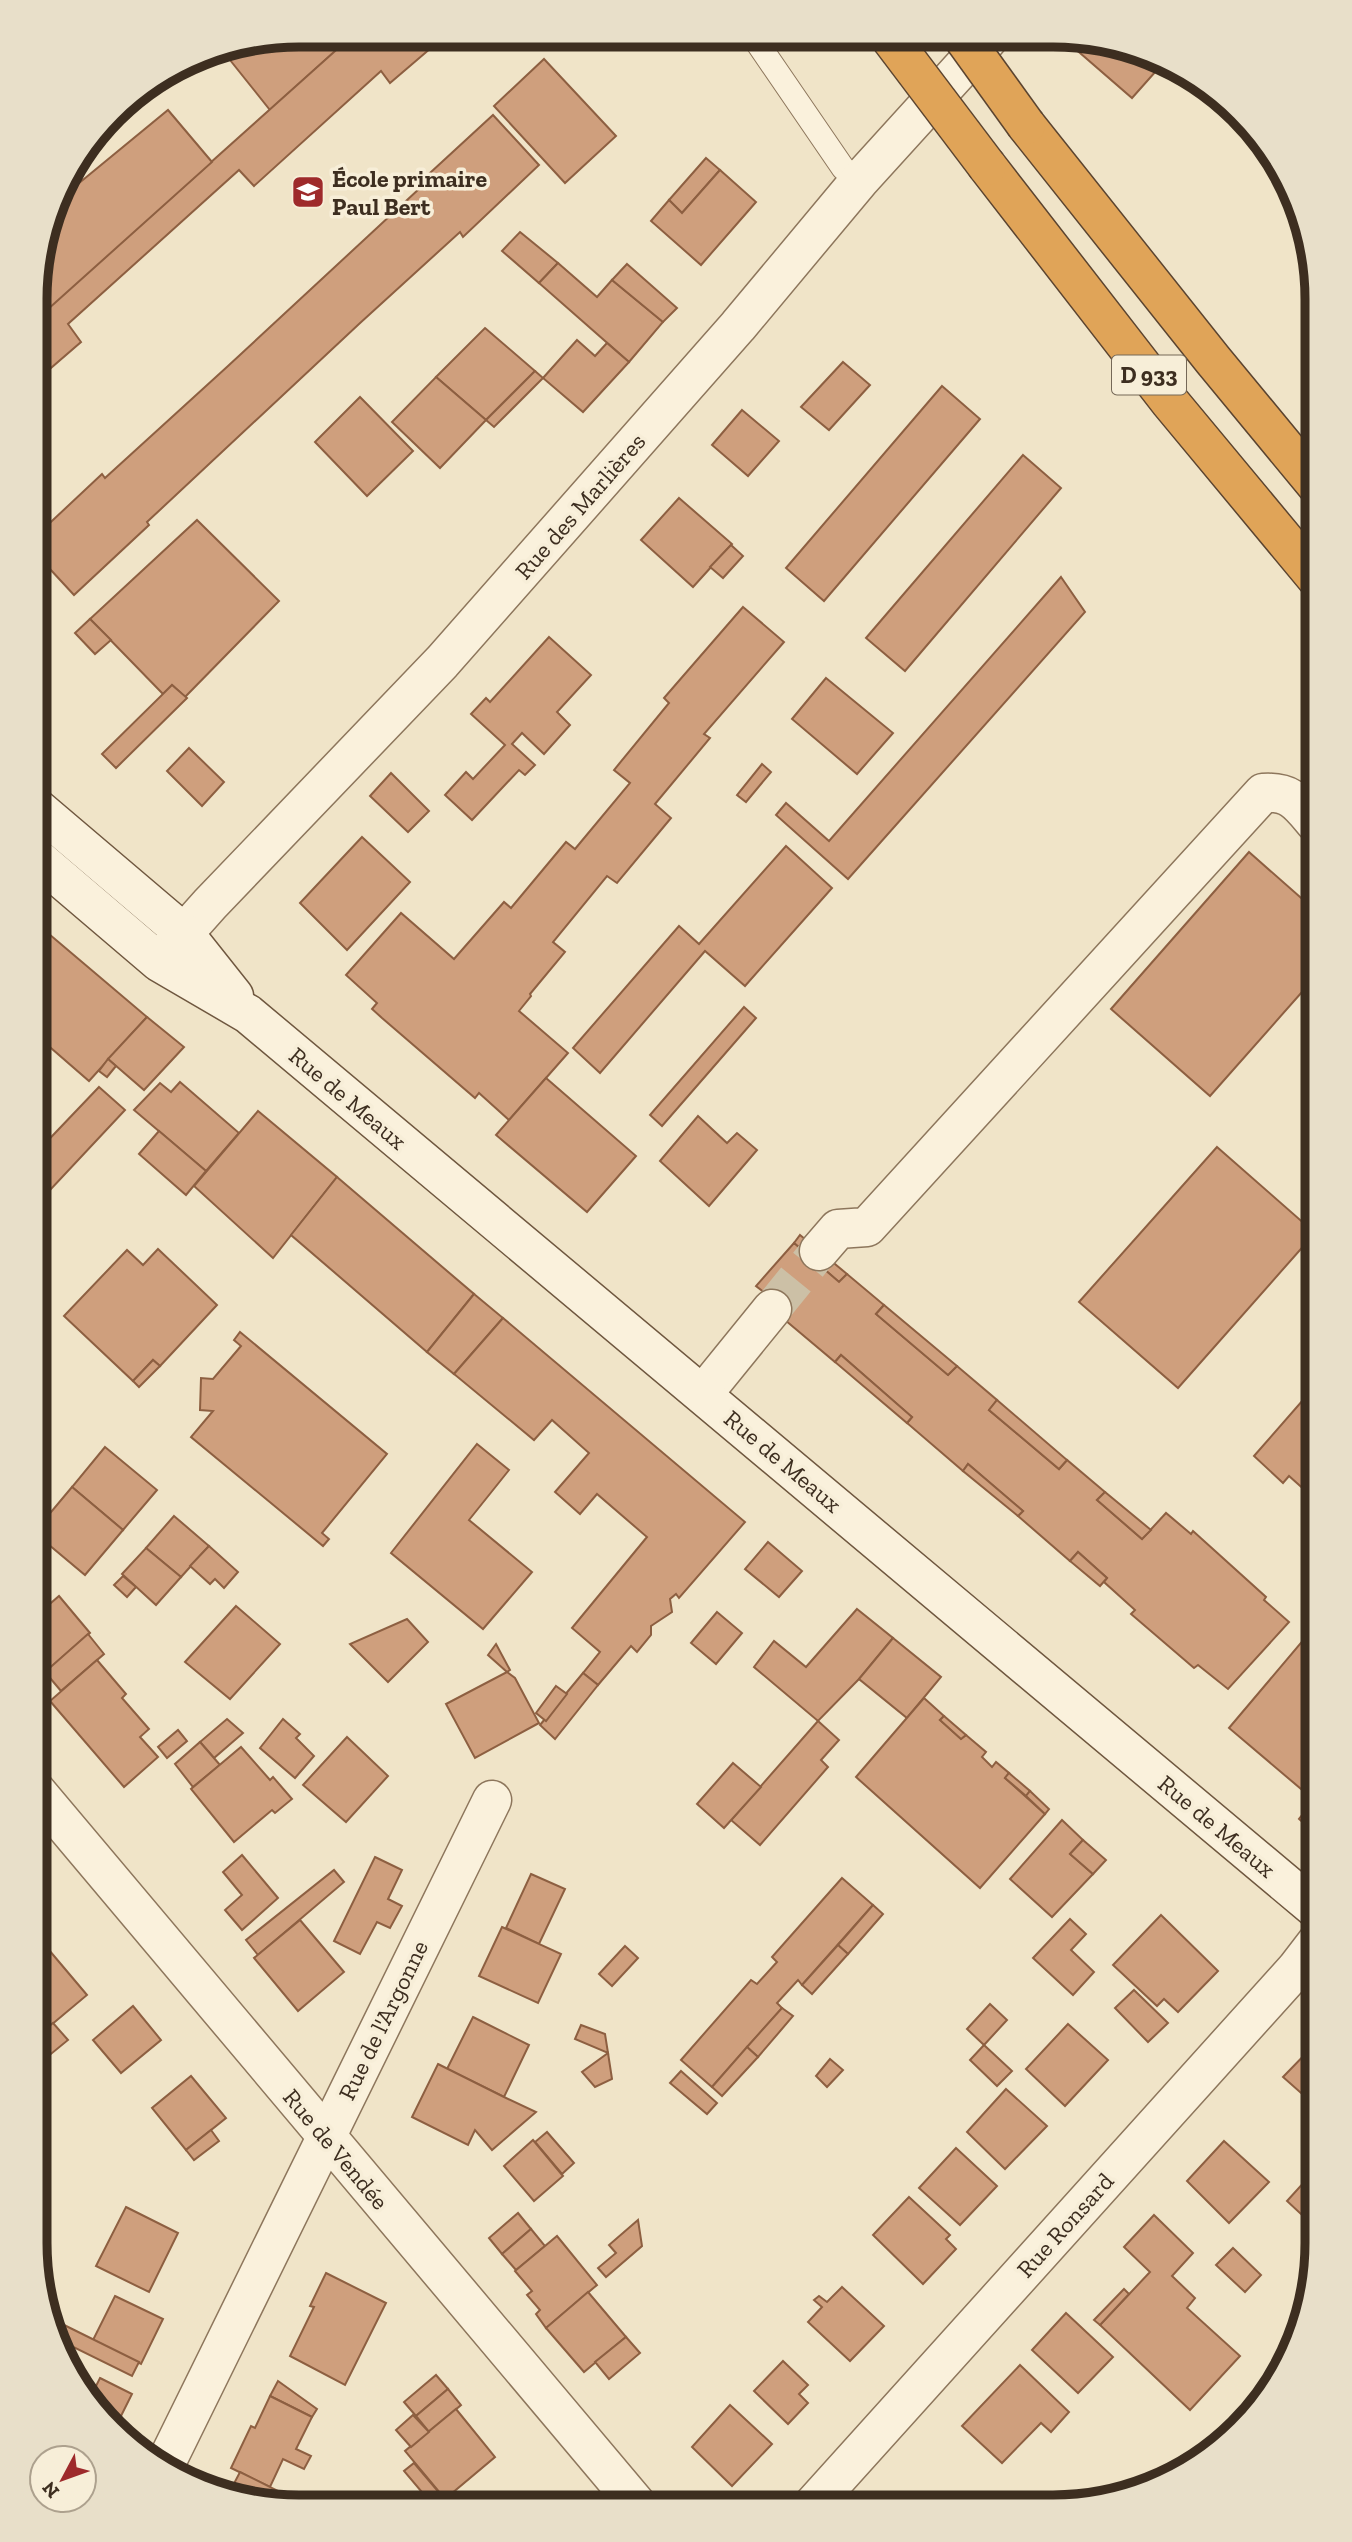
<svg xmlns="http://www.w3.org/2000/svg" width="1352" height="2542" viewBox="0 0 1352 2542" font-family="'Zilla Slab',serif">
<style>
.building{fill:#cf9f7d;stroke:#8d5f41;stroke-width:2}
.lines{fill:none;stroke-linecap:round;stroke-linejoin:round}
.street-tunnel{stroke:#ccc0a6;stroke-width:38;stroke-dasharray:38 19;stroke-linecap:butt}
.lane-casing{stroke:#8d765c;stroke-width:25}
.street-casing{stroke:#8d765c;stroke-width:41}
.secondary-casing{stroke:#6f573f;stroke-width:41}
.highway-casing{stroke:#5b4430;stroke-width:41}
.lane{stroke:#faf1dc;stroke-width:23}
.street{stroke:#faf1dc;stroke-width:38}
.secondary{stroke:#faf1dc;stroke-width:38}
.highway{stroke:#e0a458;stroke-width:38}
.highway-bridge-casing{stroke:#5b4430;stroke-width:41;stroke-linecap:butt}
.highway-bridge{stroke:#e0a458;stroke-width:38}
.labels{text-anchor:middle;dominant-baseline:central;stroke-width:7;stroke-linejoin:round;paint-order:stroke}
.shield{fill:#f7eed8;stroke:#756857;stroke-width:2}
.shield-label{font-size:23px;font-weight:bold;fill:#3d2e20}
.poi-label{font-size:24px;font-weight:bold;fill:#3d2e20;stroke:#f7eed8;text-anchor:start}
.street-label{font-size:24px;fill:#3d2e20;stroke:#f7eed8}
.rim{fill:none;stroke:#3d2e20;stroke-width:9}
</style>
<rect width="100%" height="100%" fill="#f0e4c8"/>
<!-- building -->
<g class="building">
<path d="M 299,35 L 353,35 L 270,110 L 222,50 Z"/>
<path d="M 353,35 L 445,36 L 390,83 L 381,71 L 254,186 L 239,170 L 68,324 L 81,342 L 37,380 L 37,318 Z"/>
<path d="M 1065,40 L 1104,40 L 1115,47 L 1117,44 L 1165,61 L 1132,98 Z"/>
<path d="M 544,59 L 616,136 L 565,183 L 494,106 Z"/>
<path d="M 168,110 L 212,162 L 37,319 L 37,265 L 56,202 Z"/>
<path d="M 493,115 L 539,165 L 463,237 L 460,232 L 359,324 L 147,522 L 149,525 L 74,595 L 37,555 L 37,535 L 102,474 L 105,478 L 228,366 L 420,188 L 418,184 Z"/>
<path d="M 706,158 L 720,170 L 682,213 L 669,200 Z"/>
<path d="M 720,170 L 756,202 L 701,265 L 651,221 L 669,200 L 682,213 Z"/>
<path d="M 520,232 L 558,263 L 539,283 L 502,251 Z"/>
<path d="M 558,263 L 597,297 L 612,280 L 663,322 L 629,362 L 539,283 Z"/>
<path d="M 627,264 L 677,308 L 663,322 L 612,280 Z"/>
<path d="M 485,328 L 535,371 L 486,420 L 436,377 Z"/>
<path d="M 577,340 L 595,356 L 607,343 L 629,362 L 583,412 L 543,378 Z"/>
<path d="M 843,362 L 870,385 L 829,430 L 801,407 Z"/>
<path d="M 535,371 L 543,378 L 494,427 L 486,420 Z"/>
<path d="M 436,377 L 486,420 L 440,468 L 392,422 Z"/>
<path d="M 942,386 L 980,419 L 824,601 L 786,568 Z"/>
<path d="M 360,397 L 413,451 L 367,496 L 315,442 Z"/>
<path d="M 742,410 L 779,441 L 748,476 L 712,445 Z"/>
<path d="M 1023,455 L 1061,488 L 905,671 L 866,638 Z"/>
<path d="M 679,498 L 732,544 L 693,587 L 641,540 Z"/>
<path d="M 197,520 L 279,601 L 185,697 L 172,685 L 163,694 L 90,619 Z"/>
<path d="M 731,545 L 743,556 L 723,578 L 710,567 Z"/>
<path d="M 1061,577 L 1085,612 L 848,879 L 776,815 L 786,803 L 829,841 Z"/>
<path d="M 743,607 L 784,642 L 704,734 L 710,738 L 655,804 L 671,818 L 617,883 L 607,876 L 553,942 L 565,952 L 530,994 L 531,996 L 519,1011 L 568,1053 L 509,1120 L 479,1093 L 475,1098 L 382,1018 L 372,1009 L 377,1003 L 346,975 L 401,913 L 454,959 L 504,902 L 511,908 L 566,842 L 575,849 L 630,783 L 614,770 L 669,703 L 664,698 Z"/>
<path d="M 90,619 L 111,640 L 95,654 L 75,633 Z"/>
<path d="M 549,637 L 591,675 L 557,712 L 570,725 L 544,754 L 522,733 L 512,744 L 535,765 L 525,775 L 519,770 L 472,820 L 445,795 L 466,772 L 473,779 L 505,745 L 471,714 L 486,698 L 490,702 Z"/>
<path d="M 826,678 L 893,733 L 857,774 L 792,719 Z"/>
<path d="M 172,685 L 187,698 L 116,768 L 102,754 Z"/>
<path d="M 189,748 L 224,782 L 202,806 L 167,771 Z"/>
<path d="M 762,764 L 771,772 L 746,802 L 737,795 Z"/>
<path d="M 391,773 L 429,811 L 408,832 L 370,796 Z"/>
<path d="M 362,837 L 410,882 L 347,950 L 300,903 Z"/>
<path d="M 786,846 L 832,888 L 745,986 L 705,951 L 600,1073 L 573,1048 L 679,926 L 699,944 Z"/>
<path d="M 1249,852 L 1317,912 L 1317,975 L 1210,1096 L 1111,1009 Z"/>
<path d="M 36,923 L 147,1017 L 89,1081 L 36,1035 Z"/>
<path d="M 744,1007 L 756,1018 L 662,1126 L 650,1115 Z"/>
<path d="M 147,1017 L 184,1047 L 144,1090 L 108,1059 Z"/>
<path d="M 108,1059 L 116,1066 L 107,1077 L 99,1071 Z"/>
<path d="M 546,1078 L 636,1156 L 587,1212 L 496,1135 Z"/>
<path d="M 180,1082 L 239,1133 L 206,1171 L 134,1110 L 160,1083 L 171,1092 Z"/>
<path d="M 99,1087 L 125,1110 L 36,1205 L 36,1153 Z"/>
<path d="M 258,1111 L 337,1177 L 273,1258 L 194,1186 Z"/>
<path d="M 698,1116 L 727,1143 L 737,1133 L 757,1150 L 709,1206 L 660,1161 Z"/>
<path d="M 159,1131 L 206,1171 L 186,1195 L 139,1154 Z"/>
<path d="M 1217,1147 L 1315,1233 L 1178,1388 L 1079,1302 Z"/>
<path d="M 337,1177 L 474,1294 L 427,1352 L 291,1235 Z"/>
<path d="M 800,1235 L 847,1274 L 839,1282 L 794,1243 Z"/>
<path d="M 794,1243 L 839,1282 L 847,1274 L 884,1305 L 876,1314 L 948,1375 L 957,1366 L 997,1400 L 989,1410 L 1059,1469 L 1067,1460 L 1105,1492 L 1097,1500 L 1142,1539 L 1166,1513 L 1191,1534 L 1193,1531 L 1266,1597 L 1264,1600 L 1289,1622 L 1228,1689 L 1198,1665 L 1194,1668 L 1131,1614 L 1135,1610 L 1104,1582 L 1107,1578 L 1078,1552 L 1070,1561 L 1018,1516 L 1023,1511 L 968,1464 L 963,1471 L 907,1423 L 912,1417 L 841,1355 L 835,1362 L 779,1315 L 785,1309 L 756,1286 Z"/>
<path d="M 158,1249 L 217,1305 L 160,1366 L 153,1360 L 133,1381 L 64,1316 L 127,1250 L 143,1265 Z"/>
<path d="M 474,1294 L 503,1318 L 454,1374 L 427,1352 Z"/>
<path d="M 884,1305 L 957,1366 L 948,1375 L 876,1314 Z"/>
<path d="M 503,1318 L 745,1522 L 679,1598 L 676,1594 L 670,1599 L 672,1612 L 651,1626 L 651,1635 L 637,1652 L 631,1646 L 598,1685 L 583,1673 L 600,1652 L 572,1628 L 647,1537 L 597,1494 L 580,1514 L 555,1492 L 589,1453 L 552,1420 L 534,1440 L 454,1374 Z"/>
<path d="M 240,1332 L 387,1454 L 322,1533 L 329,1539 L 323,1546 L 191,1437 L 213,1411 L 200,1410 L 201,1378 L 213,1379 L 241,1346 L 234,1340 Z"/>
<path d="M 841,1355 L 912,1417 L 907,1423 L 835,1362 Z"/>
<path d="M 153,1360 L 160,1366 L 139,1387 L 133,1381 Z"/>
<path d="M 1317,1384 L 1317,1501 L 1289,1476 L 1283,1483 L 1254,1456 Z"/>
<path d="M 997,1400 L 1067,1460 L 1059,1469 L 989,1410 Z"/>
<path d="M 477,1444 L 509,1470 L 469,1520 L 532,1572 L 483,1629 L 391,1553 Z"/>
<path d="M 105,1447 L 157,1490 L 123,1530 L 72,1487 Z"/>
<path d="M 968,1464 L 1023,1511 L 1018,1516 L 963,1471 Z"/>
<path d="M 72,1487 L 123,1530 L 85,1575 L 36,1534 L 36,1530 Z"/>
<path d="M 1105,1492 L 1151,1530 L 1142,1539 L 1097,1500 Z"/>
<path d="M 174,1516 L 209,1546 L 181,1577 L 146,1548 Z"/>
<path d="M 768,1542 L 802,1571 L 779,1597 L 745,1569 Z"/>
<path d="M 209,1546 L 238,1572 L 224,1588 L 215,1579 L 210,1584 L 190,1566 Z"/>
<path d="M 146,1548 L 181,1577 L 156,1605 L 122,1574 Z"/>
<path d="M 1078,1552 L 1107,1578 L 1100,1586 L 1070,1561 Z"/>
<path d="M 123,1576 L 136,1587 L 127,1597 L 114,1585 Z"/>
<path d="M 59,1596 L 90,1633 L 36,1680 L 36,1616 Z"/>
<path d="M 236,1606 L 280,1644 L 230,1699 L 185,1662 Z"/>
<path d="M 857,1609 L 893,1638 L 859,1679 L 818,1721 L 754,1667 L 774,1641 L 806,1667 Z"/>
<path d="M 717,1612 L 742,1633 L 716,1664 L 691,1643 Z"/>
<path d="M 407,1619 L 428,1642 L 388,1682 L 350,1644 Z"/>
<path d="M 1316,1625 L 1317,1625 L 1317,1835 L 1299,1819 L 1314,1800 L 1229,1728 Z"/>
<path d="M 88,1634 L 104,1654 L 61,1691 L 45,1672 Z"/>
<path d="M 893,1638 L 941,1677 L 907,1718 L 859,1679 Z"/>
<path d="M 496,1644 L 510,1670 L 507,1672 L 488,1655 Z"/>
<path d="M 97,1660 L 126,1694 L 122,1698 L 149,1729 L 140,1737 L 158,1757 L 124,1787 L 50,1701 Z"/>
<path d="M 507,1672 L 515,1678 L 539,1723 L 475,1758 L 446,1704 Z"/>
<path d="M 583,1673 L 598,1685 L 555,1739 L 540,1725 Z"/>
<path d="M 556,1686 L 567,1694 L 546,1721 L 536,1713 Z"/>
<path d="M 924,1698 L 944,1716 L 940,1720 L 961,1739 L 966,1735 L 986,1752 L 982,1757 L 992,1767 L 996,1762 L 1009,1773 L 1005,1778 L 1045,1814 L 980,1888 L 856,1777 Z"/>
<path d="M 944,1716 L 966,1735 L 961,1739 L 940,1720 Z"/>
<path d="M 227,1719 L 243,1733 L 214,1758 L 200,1742 Z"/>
<path d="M 283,1719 L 300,1734 L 296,1738 L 314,1756 L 295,1778 L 260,1748 Z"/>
<path d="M 818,1721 L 839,1740 L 821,1760 L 828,1767 L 760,1845 L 731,1820 Z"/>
<path d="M 178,1730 L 187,1741 L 167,1758 L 158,1747 Z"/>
<path d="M 347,1737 L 388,1776 L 346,1822 L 303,1785 Z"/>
<path d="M 200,1742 L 220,1765 L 193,1787 L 175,1764 Z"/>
<path d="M 241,1747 L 270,1780 L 273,1777 L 292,1799 L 275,1813 L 272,1810 L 234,1842 L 191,1789 Z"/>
<path d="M 733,1763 L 761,1787 L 724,1828 L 697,1804 Z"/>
<path d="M 1009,1773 L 1030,1791 L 1026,1796 L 1005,1778 Z"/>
<path d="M 1030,1791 L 1049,1809 L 1045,1814 L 1026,1796 Z"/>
<path d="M 1062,1820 L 1083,1840 L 1070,1854 L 1093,1874 L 1052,1917 L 1010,1879 Z"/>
<path d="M 1083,1840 L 1106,1860 L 1093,1874 L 1070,1854 Z"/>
<path d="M 242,1855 L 278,1898 L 242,1930 L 225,1910 L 242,1895 L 223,1872 Z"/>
<path d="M 375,1857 L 402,1870 L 388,1899 L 402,1906 L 390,1928 L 377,1922 L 360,1954 L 334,1941 Z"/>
<path d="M 334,1870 L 344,1882 L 258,1955 L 246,1940 Z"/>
<path d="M 531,1874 L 565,1889 L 539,1944 L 506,1928 Z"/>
<path d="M 842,1878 L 873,1905 L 802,1985 L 798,1980 L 777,2003 L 782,2008 L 712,2087 L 681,2060 L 751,1980 L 757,1984 L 777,1962 L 772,1957 Z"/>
<path d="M 873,1905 L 883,1914 L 848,1954 L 838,1945 Z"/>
<path d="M 1161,1915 L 1218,1971 L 1178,2012 L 1164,1999 L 1157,2006 L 1113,1965 Z"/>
<path d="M 1070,1919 L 1086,1934 L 1071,1950 L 1094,1972 L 1073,1995 L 1033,1958 Z"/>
<path d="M 300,1920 L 344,1972 L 298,2011 L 254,1958 Z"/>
<path d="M 502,1927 L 561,1954 L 538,2003 L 479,1976 Z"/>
<path d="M 838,1945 L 848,1954 L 812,1994 L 802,1985 Z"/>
<path d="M 625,1946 L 638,1958 L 612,1986 L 599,1974 Z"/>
<path d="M 49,1950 L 87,1995 L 38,2036 L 35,2033 L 35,1961 Z"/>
<path d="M 1134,1990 L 1168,2023 L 1148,2042 L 1115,2008 Z"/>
<path d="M 990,2004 L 1007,2020 L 984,2045 L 967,2029 Z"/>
<path d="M 133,2006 L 161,2040 L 121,2073 L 93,2040 Z"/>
<path d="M 782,2008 L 793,2016 L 758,2057 L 747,2047 Z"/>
<path d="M 473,2017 L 529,2045 L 504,2097 L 447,2069 Z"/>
<path d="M 53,2023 L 68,2040 L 35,2067 L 35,2038 Z"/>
<path d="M 1068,2024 L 1108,2060 L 1065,2106 L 1026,2069 Z"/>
<path d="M 581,2025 L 605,2034 L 608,2053 L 575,2039 Z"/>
<path d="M 1316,2043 L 1316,2096 L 1315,2095 L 1309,2100 L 1283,2077 Z"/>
<path d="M 984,2045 L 1012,2071 L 997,2086 L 970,2060 Z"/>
<path d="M 747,2047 L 758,2057 L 722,2096 L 712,2087 Z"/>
<path d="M 608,2053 L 612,2079 L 595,2087 L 582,2072 Z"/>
<path d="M 830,2059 L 843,2070 L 827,2087 L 816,2076 Z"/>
<path d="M 438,2064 L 504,2097 L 536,2112 L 492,2150 L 475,2130 L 468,2145 L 412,2117 Z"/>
<path d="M 681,2071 L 717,2103 L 707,2114 L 670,2083 Z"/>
<path d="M 191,2076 L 226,2118 L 186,2150 L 152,2108 Z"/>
<path d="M 1006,2089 L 1047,2126 L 1005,2169 L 967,2132 Z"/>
<path d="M 211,2130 L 219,2141 L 194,2160 L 186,2150 Z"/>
<path d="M 547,2132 L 574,2163 L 562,2174 L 535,2142 Z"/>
<path d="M 533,2140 L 563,2176 L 534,2201 L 504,2166 Z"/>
<path d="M 1224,2141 L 1269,2182 L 1229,2223 L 1187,2181 Z"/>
<path d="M 956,2148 L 997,2186 L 960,2225 L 919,2188 Z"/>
<path d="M 1316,2169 L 1316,2228 L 1287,2201 Z"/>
<path d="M 909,2197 L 950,2235 L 946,2239 L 956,2249 L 923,2284 L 873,2235 Z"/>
<path d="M 126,2207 L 178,2233 L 149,2292 L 96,2266 Z"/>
<path d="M 518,2213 L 531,2229 L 502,2254 L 489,2238 Z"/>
<path d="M 1154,2215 L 1193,2253 L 1172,2276 L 1195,2298 L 1187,2308 L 1240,2356 L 1190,2410 L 1100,2325 L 1150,2272 L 1124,2247 Z"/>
<path d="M 638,2220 L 642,2246 L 606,2277 L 598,2268 L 616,2253 L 609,2245 Z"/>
<path d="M 531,2229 L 545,2246 L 516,2270 L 502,2254 Z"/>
<path d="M 557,2236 L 597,2285 L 546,2328 L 536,2314 L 540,2310 L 527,2295 L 532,2291 L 515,2271 Z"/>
<path d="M 1233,2248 L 1261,2275 L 1245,2292 L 1216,2265 Z"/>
<path d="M 326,2273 L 386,2303 L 345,2385 L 290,2356 L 314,2307 L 310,2306 Z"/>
<path d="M 842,2287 L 884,2326 L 850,2361 L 808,2322 L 822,2307 L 814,2300 L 819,2296 L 827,2302 Z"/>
<path d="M 1124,2289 L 1129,2294 L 1100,2325 L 1094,2320 Z"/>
<path d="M 588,2292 L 626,2337 L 584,2372 L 546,2328 Z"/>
<path d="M 115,2296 L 163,2319 L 141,2364 L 93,2340 Z"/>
<path d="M 1066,2313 L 1113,2357 L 1078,2393 L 1032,2350 Z"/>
<path d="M 54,2320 L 139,2362 L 132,2376 L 53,2337 L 49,2329 Z"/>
<path d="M 626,2337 L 640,2353 L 609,2379 L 595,2362 Z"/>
<path d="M 783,2361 L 808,2385 L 799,2394 L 808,2403 L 788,2424 L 754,2391 Z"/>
<path d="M 1020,2365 L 1069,2412 L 1051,2432 L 1041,2423 L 1002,2463 L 962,2426 Z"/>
<path d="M 436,2375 L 448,2389 L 416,2416 L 404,2402 Z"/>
<path d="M 100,2378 L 132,2394 L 115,2428 L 89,2400 Z"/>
<path d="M 278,2381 L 317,2409 L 312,2417 L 270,2396 Z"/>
<path d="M 448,2389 L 461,2405 L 429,2432 L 416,2416 Z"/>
<path d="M 270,2396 L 312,2417 L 296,2449 L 311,2456 L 304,2469 L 283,2459 L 270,2487 L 231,2468 L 251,2426 L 255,2428 Z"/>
<path d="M 730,2405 L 772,2444 L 732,2486 L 692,2447 Z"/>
<path d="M 456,2409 L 495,2457 L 445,2499 L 405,2451 Z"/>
<path d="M 413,2415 L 429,2432 L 411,2447 L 396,2430 Z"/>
<path d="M 414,2463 L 442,2496 L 432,2504 L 404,2471 Z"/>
<path d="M 240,2472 L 290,2497 L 286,2505 L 264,2505 L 228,2495 Z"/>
</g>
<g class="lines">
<!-- street-tunnel -->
<path class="street-tunnel" d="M 772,1309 L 819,1251"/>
<defs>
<path id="lane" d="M 754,38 L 843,168 L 859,181"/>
<g id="street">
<path d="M 161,959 L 210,904 L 442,662 L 738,326 L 859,181 L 988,39"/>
<path d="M 819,1251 L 838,1229 L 867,1227 L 1263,793 C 1292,791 1299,804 1317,825"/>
<path d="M 703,1394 L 772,1309"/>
<path d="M 36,1791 L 638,2506"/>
<path d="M 164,2467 L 492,1800"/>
<path d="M 812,2506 L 1296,1969 L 1316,1943"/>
</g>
<g id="secondary">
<path d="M 37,808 L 184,933 L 234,996"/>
<path d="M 37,858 L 159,962 L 248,1014 L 1317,1910"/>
</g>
<g id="highway">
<path d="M 1026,125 L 1213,360 L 1317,486"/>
<path d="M 987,166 L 1170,402 L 1317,579"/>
</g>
</defs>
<!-- lane casing -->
<use href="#lane" class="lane-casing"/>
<!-- street casing -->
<use href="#street" class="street-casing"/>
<!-- secondary casing -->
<use href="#secondary" class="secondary-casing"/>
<!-- highway casing -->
<use href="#highway" class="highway-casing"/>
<!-- lane -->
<use href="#lane" class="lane"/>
<!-- street -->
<use href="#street" class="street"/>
<!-- secondary -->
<use href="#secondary" class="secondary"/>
<!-- highway -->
<use href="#highway" class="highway"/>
<defs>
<g id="highway-bridge">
<path d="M 891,39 L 987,166"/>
<path d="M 964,39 L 1026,125"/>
</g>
</defs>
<!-- highway-bridge casing -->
<use href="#highway-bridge" class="highway-bridge-casing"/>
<!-- highway-bridge -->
<use href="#highway-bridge" class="highway-bridge"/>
</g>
<!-- icons -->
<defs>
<symbol id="school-square" viewBox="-11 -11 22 22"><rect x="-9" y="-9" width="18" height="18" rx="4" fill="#9e2a2b" stroke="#f7eed8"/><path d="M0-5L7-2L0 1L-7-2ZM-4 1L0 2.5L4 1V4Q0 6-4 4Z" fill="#fff"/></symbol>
</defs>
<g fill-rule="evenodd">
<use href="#school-square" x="289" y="173" width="38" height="38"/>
</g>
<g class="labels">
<!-- shield labels -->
<rect class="shield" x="1112" y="355.5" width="74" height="39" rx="5"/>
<g class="shield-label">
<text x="1149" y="375">D 933</text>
</g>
<!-- poi labels -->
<g class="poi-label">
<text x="332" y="178">École primaire<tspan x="332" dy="28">Paul Bert</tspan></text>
</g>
<!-- street labels -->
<g class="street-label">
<text transform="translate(580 506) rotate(-49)">Rue des Marlières</text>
<text transform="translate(348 1098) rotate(40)">Rue de Meaux</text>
<text transform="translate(783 1461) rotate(40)">Rue de Meaux</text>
<text transform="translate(1217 1826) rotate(40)">Rue de Meaux</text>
<text transform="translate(383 2020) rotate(-64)">Rue de l'Argonne</text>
<text transform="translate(336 2149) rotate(50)">Rue de Vendée</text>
<text transform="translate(1065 2225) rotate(-48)">Rue Ronsard</text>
</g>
</g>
<!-- crop -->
<path d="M0 0H1352V2542H0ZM299 47H1053A252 252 0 0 1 1305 299V2243A252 252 0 0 1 1053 2495H299A252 252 0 0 1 47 2243V299A252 252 0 0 1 299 47Z" fill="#e8dfc9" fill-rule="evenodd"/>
<path class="rim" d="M299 47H1053A252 252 0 0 1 1305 299V2243A252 252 0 0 1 1053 2495H299A252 252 0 0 1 47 2243V299A252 252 0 0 1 299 47Z"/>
<!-- north arrow -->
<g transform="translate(63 2479) rotate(229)"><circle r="33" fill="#f7eed8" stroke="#ada18e" stroke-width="2"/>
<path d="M0-5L12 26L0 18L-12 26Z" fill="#9e2a2b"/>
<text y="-10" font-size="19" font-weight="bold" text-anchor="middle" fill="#3d2e20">N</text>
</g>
</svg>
